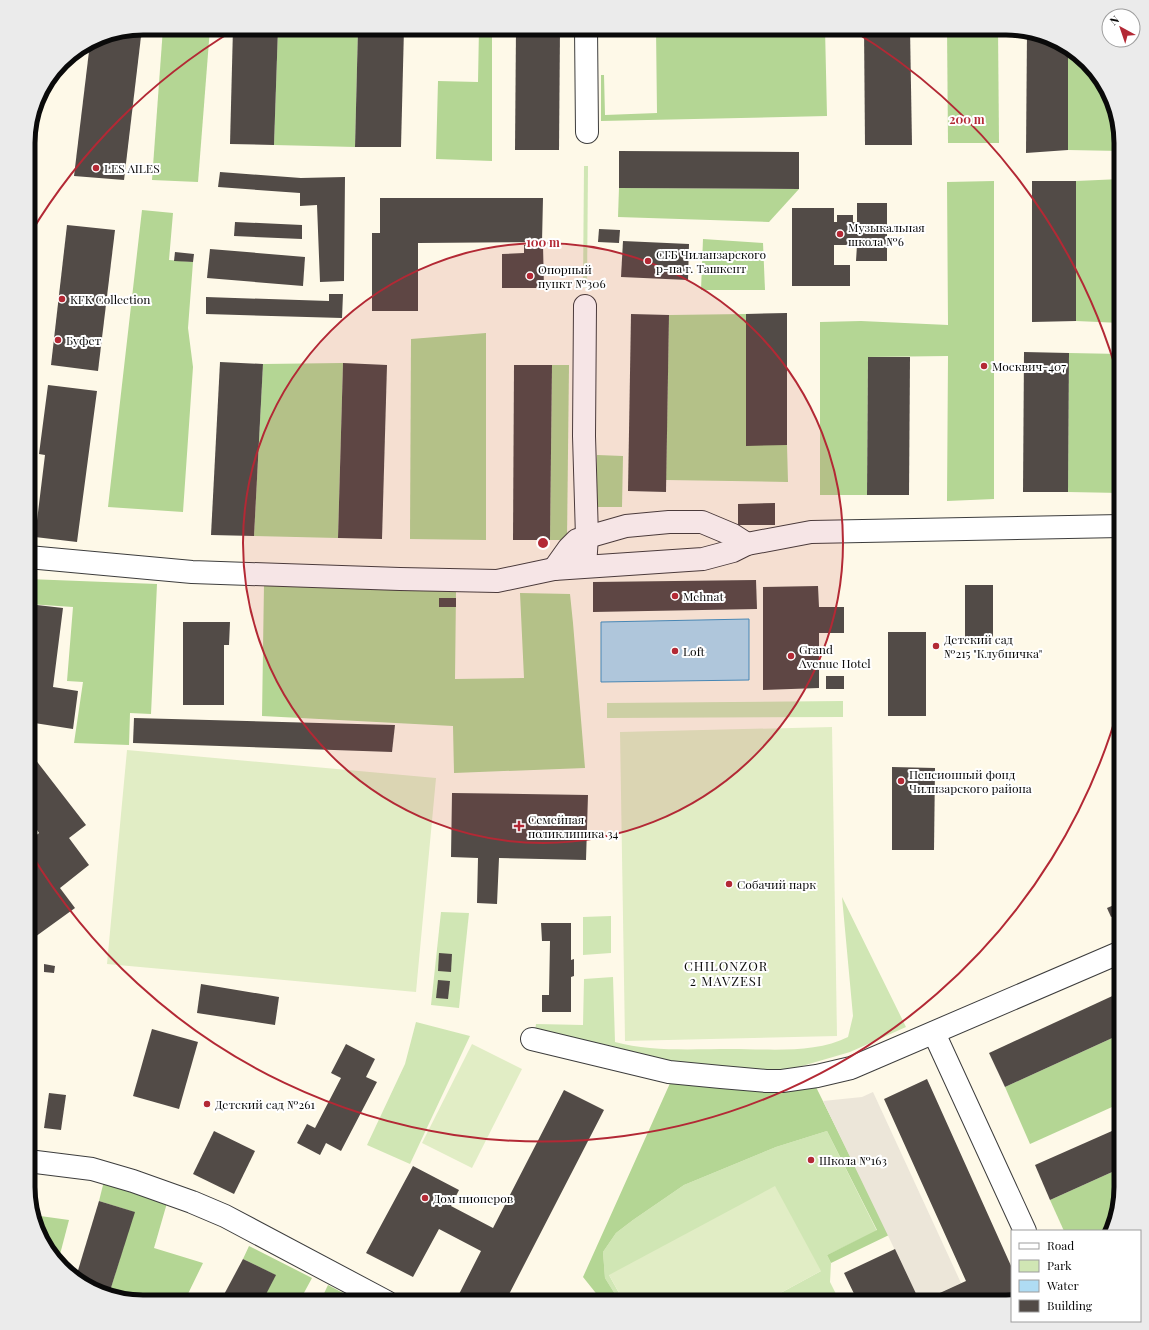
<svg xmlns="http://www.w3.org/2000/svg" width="1149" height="1330" viewBox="0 0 1149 1330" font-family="'Playfair Display',serif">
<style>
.green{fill:#d0e6b4}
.forest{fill:#b4d694}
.pitch{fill:#e1edc5}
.plaza{fill:#ece6d9}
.water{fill:#afdcf3;stroke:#3994c7}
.building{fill:#524b47}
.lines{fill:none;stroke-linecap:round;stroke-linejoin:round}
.minor-casing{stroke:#3d3d3d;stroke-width:24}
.minor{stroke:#fff;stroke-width:22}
.ring{fill:none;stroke:#b32935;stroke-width:2}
.poi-dot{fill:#b32935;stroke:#fff;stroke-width:1.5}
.labels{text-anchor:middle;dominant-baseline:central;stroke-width:4;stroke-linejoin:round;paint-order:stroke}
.poi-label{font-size:12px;fill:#0a0a0a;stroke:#fff;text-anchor:start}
.neighbourhood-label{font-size:13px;letter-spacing:1px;fill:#0a0a0a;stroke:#fff}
.rim{fill:none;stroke:#0a0a0a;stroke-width:5}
.centre{fill:#b32935;stroke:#fff;stroke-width:2}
.ring-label{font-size:12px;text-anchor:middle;font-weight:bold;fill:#b32935;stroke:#fff;stroke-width:4;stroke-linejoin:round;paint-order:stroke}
</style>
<rect width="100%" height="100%" fill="#fef9e8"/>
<!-- green -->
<g class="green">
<path d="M 584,166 L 588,166 L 587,288 L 583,288 Z"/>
<path d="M 843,701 L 843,717 L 607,718 L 607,703 Z"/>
<path d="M 842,897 L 906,1027 L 850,1052 L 785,1071 L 670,1063 L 535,1031 L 536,1024 L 583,1025 L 584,979 L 613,977 L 615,1042 C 650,1052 694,1049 731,1049 C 768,1049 815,1054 848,1037 L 853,1016 Z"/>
<path d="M 441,912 L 469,913 L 459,1008 L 431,1005 Z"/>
<path d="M 611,916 L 611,953 L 583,955 L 583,917 Z"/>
<path d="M 416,1022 L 470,1036 L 410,1164 L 367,1145 L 405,1064 Z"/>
<path d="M 827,1131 L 877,1231 L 827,1255 L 831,1263 L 830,1282 L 840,1302 L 764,1302 L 821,1271 L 609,1275 L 624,1302 L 620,1302 L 605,1278 L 603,1252 L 616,1233 L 633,1220 L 684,1185 L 776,1147 Z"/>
</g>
<!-- forest -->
<g class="forest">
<path d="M 163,28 L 210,28 L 198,182 L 152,180 Z"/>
<path d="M 278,28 L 358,28 L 355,147 L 274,145 Z"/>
<path d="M 479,28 L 492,28 L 492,161 L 436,159 L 438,81 L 478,82 Z"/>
<path d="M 656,28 L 825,28 L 827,116 L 601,121 L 601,75 L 604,75 L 605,115 L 657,113 Z"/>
<path d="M 947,28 L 998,28 L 999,143 L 948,143 Z"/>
<path d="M 1068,49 L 1097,73 L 1115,106 L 1121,143 L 1121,151 L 1068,150 Z"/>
<path d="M 1121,179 L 1121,323 L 1076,321 L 1076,181 Z"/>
<path d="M 994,181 L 994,499 L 947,501 L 948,356 L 868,357 L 867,495 L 820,495 L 820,322 L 861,321 L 948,325 L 947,182 Z"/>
<path d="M 619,188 L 799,189 L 769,222 L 618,217 Z"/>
<path d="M 142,210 L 173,213 L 169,260 L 193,262 L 188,328 L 193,367 L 183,512 L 108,507 Z"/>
<path d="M 703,239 L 763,243 L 765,290 L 701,290 Z"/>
<path d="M 746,314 L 746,445 L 787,445 L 788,482 L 666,480 L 669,315 Z"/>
<path d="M 486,333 L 486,540 L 410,539 L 411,339 Z"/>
<path d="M 1069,353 L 1121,354 L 1121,493 L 1068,492 Z"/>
<path d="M 343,363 L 338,538 L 254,536 L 263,364 Z"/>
<path d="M 552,365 L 569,365 L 567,540 L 550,540 Z"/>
<path d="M 597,455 L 623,456 L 622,507 L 596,507 Z"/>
<path d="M 28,579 L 157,584 L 151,714 L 130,713 L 129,745 L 74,743 L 83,682 L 67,681 L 73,607 L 28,604 Z"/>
<path d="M 264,584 L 456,591 L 455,679 L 524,678 L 520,593 L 570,594 L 573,623 L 585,768 L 454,773 L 453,726 L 262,716 Z"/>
<path d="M 1121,1034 L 1121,1103 L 1030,1144 L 1005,1087 Z"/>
<path d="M 671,1081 L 816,1087 L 889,1235 L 831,1263 L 827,1255 L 877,1230 L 827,1131 L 776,1147 L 684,1185 L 633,1220 L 616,1233 L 603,1252 L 605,1278 L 620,1302 L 603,1302 L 583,1277 Z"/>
<path d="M 1121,1168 L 1121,1187 L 1111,1231 L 1064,1231 L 1050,1200 Z"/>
<path d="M 104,1181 L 167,1203 L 154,1248 L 203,1263 L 184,1302 L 143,1302 L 109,1294 L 134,1212 L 99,1201 Z"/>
<path d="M 33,1215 L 69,1220 L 58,1262 C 47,1253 35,1229 33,1215 Z"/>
<path d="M 249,1246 L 312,1278 L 299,1302 L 262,1302 L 275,1275 L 243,1259 Z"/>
<path d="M 328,1285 L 360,1302 L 320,1302 Z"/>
</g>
<!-- pitch -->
<g class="pitch">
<path d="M 832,727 L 837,1036 L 625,1041 L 620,732 Z"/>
<path d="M 127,750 L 436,778 L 416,992 L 107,964 Z"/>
<path d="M 472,1044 L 522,1069 L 472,1168 L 422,1143 Z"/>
<path d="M 775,1186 L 821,1271 L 764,1302 L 624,1302 L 609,1275 Z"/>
</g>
<!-- plaza -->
<path class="plaza" d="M 873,1092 L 961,1283 L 920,1302 L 823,1101 L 862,1097 Z"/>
<!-- water -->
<path class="water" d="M 749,619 L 749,680 L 601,682 L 601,622 Z"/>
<!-- building -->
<g class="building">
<path d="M 142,28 L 124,180 L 74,176 L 90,43 L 99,37 Z"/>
<path d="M 233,28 L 278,28 L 274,145 L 230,144 Z"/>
<path d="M 358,28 L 404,28 L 401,147 L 355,147 Z"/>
<path d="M 516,28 L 560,28 L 559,150 L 515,150 Z"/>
<path d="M 864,28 L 910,28 L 912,145 L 865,145 Z"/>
<path d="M 1027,32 L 1057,40 L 1068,49 L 1068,150 L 1026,153 Z"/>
<path d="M 619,151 L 799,152 L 799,189 L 619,188 Z"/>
<path d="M 220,172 L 301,178 L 345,177 L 344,281 L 320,282 L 317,205 L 300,206 L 300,193 L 218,187 Z"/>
<path d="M 1032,181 L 1076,181 L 1076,321 L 1032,322 Z"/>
<path d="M 380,198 L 543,198 L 542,242 L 418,243 L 418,311 L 372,311 L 372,233 L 380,233 Z"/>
<path d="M 857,203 L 887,203 L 887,261 L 856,261 L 857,245 L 834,245 L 834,265 L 850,265 L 850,286 L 792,286 L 792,208 L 834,208 L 834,222 L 837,222 L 837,215 L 853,215 L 853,222 L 857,222 Z"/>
<path d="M 235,222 L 302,225 L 302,239 L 234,236 Z"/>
<path d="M 67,225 L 115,230 L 98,371 L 51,365 Z"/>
<path d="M 599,229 L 620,230 L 619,243 L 598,242 Z"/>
<path d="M 623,241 L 689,244 L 688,280 L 621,277 Z"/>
<path d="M 524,245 L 543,245 L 544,288 L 502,288 L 502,254 L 524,253 Z"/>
<path d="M 210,249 L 305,257 L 303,286 L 207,278 Z"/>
<path d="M 175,252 L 194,254 L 193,262 L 174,261 Z"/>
<path d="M 329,294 L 343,294 L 342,318 L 206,314 L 206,297 L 329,301 Z"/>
<path d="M 787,313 L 787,445 L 746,446 L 746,314 Z"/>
<path d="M 631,314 L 669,315 L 666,492 L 628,491 Z"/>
<path d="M 1024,352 L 1069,353 L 1068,492 L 1023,492 Z"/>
<path d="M 868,357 L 910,357 L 909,495 L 867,495 Z"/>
<path d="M 220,362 L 263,364 L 254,536 L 211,535 Z"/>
<path d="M 343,363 L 387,365 L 382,539 L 338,538 Z"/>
<path d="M 514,365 L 552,365 L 550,540 L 513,540 Z"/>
<path d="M 48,385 L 97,391 L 77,542 L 35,537 L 45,455 L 39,454 Z"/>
<path d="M 775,503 L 775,525 L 738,525 L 738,504 Z"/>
<path d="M 756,580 L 757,609 L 593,612 L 593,582 Z"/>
<rect x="965" y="585" width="28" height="55"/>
<path d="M 818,586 L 819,607 L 844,607 L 844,633 L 819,633 L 819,688 L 763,690 L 763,587 Z"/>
<rect x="439" y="598" width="17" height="9"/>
<path d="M 28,604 L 63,608 L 53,687 L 78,691 L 73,729 L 28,722 Z"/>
<path d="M 183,622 L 230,622 L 229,645 L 224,645 L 224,705 L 183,705 Z"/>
<rect x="888" y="632" width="38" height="84"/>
<rect x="826" y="676" width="18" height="13"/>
<path d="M 134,718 L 395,725 L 392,752 L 133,743 Z"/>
<path d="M 28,750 L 86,825 L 69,838 L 89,865 L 60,888 L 75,908 L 28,942 L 28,891 L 33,887 L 28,881 L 28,842 L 39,833 L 35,827 L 29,827 L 28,823 Z"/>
<path d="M 892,767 L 935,768 L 934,850 L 892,850 Z"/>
<path d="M 452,793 L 588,795 L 586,860 L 499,858 L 497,904 L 477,903 L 478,858 L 451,857 Z"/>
<path d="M 1121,902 L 1121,913 L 1111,917 L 1107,908 Z"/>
<path d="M 541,923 L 571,923 L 571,960 L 574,959 L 574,976 L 571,977 L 571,1012 L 542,1012 L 542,995 L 549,995 L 550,941 L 542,941 Z"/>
<path d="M 439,953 L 452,954 L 451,972 L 438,971 Z"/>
<path d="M 44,964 L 55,966 L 54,973 L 44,972 Z"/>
<path d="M 438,980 L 450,981 L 448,999 L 436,998 Z"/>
<path d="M 201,984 L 279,997 L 275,1025 L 197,1013 Z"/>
<path d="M 1121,992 L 1121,1034 L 1005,1087 L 989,1053 Z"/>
<path d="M 152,1029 L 198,1042 L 179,1109 L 133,1096 Z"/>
<path d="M 346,1044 L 375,1059 L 366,1077 L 377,1082 L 341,1151 L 326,1143 L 320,1155 L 297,1143 L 307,1124 L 315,1128 L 341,1078 L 331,1073 Z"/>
<path d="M 927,1079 L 1012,1268 L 1012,1301 L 975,1302 L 974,1300 L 970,1302 L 858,1302 L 844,1273 L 895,1249 L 920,1302 L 966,1281 L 884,1099 Z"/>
<path d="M 564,1090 L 604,1110 L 505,1302 L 455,1302 L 481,1251 L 439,1229 L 413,1277 L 366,1253 L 413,1166 L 459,1190 L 451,1206 L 493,1228 Z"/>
<path d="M 49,1093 L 66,1095 L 61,1130 L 44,1128 Z"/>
<path d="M 1121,1127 L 1121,1168 L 1050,1200 L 1035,1165 Z"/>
<path d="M 214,1131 L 255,1151 L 234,1194 L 193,1174 Z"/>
<path d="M 99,1201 L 135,1212 L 109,1294 L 92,1290 L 76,1277 Z"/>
<path d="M 243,1259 L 276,1275 L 262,1302 L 220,1302 Z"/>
</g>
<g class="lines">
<defs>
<g id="minor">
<path d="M 586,28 L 587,132"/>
<path d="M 585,306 L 584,436 L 587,537 L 585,566"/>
<path d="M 28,557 L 192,572 L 400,579 L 497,581 L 554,569 L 703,559 L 733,551 L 747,544 L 811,532 L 1121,526"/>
<path d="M 554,569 L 569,548 L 577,540 L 626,526 L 669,522 L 702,522 L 733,535 L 747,544"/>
<path d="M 934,1033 L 1025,1231"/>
<path d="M 532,1039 L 669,1072 L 721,1077 L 766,1081 L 782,1081 L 817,1076 L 851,1068 L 1121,952"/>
<path d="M 28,1161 L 92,1169 L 133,1181 L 192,1202 L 225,1216 L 387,1302"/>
</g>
</defs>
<!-- minor casing -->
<use href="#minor" class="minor-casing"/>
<!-- minor -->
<use href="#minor" class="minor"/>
</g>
<!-- distance rings -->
<circle cx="543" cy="543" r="300" fill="#b32935" fill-opacity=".12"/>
<g class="ring">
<circle cx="543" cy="543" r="300"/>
<path d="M1120 703A599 599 0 0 1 30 852M30 234A599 599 0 0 1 234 30M852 30A599 599 0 0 1 1120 383"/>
</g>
<!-- markers -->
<g class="poi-dot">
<circle cx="96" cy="168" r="4"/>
<circle cx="840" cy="234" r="4"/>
<circle cx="648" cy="261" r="4"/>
<circle cx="530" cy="276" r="4"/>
<circle cx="62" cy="299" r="4"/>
<circle cx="58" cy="340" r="4"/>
<circle cx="984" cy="366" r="4"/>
<circle cx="675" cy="596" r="4"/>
<circle cx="936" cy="646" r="4"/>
<circle cx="675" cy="651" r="4"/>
<circle cx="791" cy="656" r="4"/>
<circle cx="901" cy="781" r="4"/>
<path d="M517 820h4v4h4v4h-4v4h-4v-4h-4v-4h4z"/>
<circle cx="729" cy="884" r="4"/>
<circle cx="207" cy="1104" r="4"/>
<circle cx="811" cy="1160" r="4"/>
<circle cx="425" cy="1198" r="4"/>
</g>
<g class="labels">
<!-- poi labels -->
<g class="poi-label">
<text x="104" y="168">LES AILES</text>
<text x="848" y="227">Mузыкальная<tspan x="848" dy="14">школа №6</tspan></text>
<text x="656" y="254">СГБ Чиланзарского<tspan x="656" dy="14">р-на г. Ташкент</tspan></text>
<text x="538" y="269">Опорный<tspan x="538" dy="14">пункт №306</tspan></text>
<text x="70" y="299">KFK Collection</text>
<text x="66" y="340">Буфет</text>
<text x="992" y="366">Москвич-407</text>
<text x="683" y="596">Mehnat</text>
<text x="944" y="639">Детский сад<tspan x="944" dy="14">№215 "Клубничка"</tspan></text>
<text x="799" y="649">Grand<tspan x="799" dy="14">Avenue Hotel</tspan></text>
<text x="683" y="651">Loft</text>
<text x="909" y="774">Пенсионный фонд<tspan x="909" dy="14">Чилнзарского района</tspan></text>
<text x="528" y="819">Семейная<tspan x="528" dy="14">поликлиника 34</tspan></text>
<text x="737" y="884">Собачий парк</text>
<text x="215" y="1104">Детский сад №261</text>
<text x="819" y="1160">Школа №163</text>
<text x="433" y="1198">Дом пионеров</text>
</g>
<!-- neighbourhood labels -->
<g class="neighbourhood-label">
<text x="726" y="965">CHILONZOR<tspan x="726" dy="15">2 MAVZESI</tspan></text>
</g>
</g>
<!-- crop -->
<path d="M0 0H1149V1330H0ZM143 35H1006A108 108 0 0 1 1114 143V1187A108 108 0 0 1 1006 1295H143A108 108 0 0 1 35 1187V143A108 108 0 0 1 143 35Z" fill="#ebebeb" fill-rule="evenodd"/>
<path class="rim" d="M143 35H1006A108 108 0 0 1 1114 143V1187A108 108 0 0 1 1006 1295H143A108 108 0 0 1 35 1187V143A108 108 0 0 1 143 35Z"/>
<circle cx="543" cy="543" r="6" class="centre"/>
<g class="ring-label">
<text x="967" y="124">200 m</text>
<text x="543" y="247">100 m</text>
</g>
<!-- legend -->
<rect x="1011" y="1230" width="130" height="92" fill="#ffffff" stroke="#9d9d9d"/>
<rect x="1019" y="1243" width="20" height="6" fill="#ffffff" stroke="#9d9d9d"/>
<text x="1047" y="1250" font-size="12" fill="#0a0a0a">Road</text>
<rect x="1019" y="1260" width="20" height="12" fill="#d0e6b4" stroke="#9d9d9d"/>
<text x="1047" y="1270" font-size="12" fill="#0a0a0a">Park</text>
<rect x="1019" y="1280" width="20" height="12" fill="#afdcf3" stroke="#9d9d9d"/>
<text x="1047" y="1290" font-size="12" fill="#0a0a0a">Water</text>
<rect x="1019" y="1300" width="20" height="12" fill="#524b47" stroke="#9d9d9d"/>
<text x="1047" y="1310" font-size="12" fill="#0a0a0a">Building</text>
<!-- north arrow -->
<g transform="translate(1121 28) rotate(320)"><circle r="19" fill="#ffffff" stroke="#9d9d9d"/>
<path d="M0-3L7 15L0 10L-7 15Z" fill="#b32935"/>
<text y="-6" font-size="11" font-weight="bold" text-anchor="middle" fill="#0a0a0a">N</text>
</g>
</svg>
